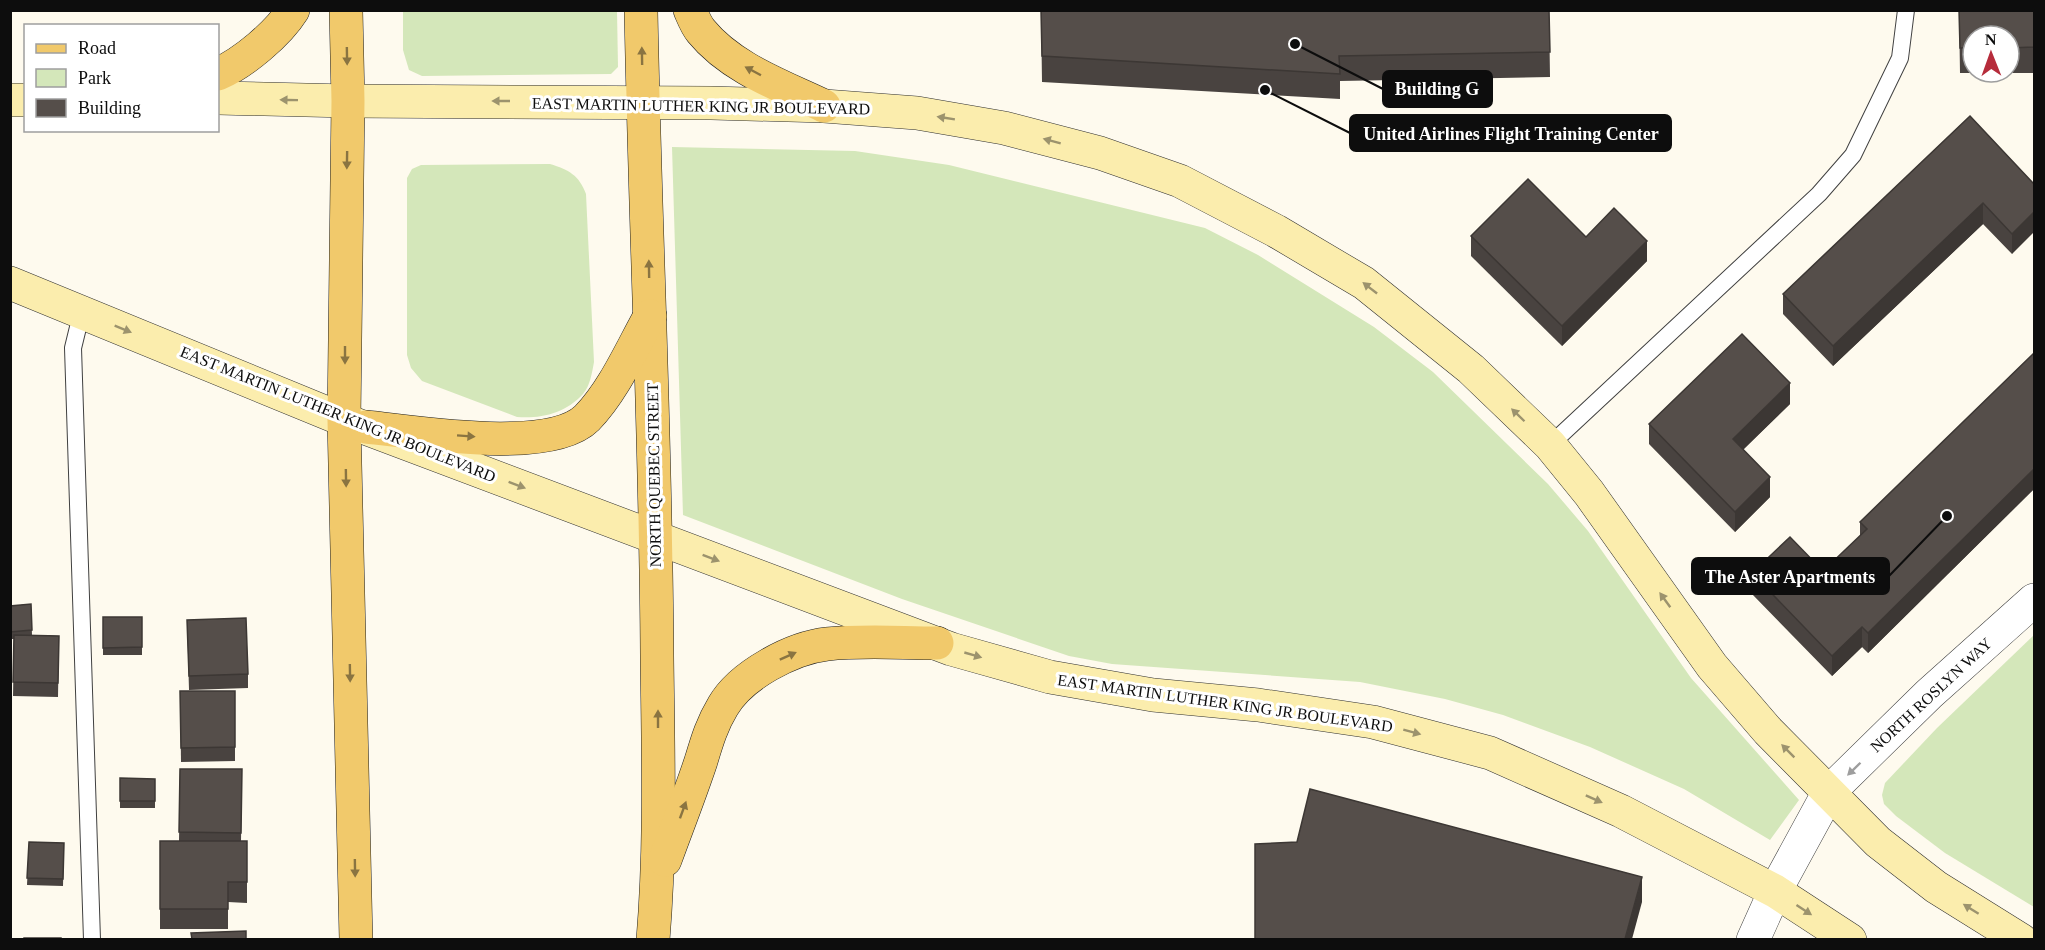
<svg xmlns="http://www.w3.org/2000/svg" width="2045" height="950" viewBox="0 0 2045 950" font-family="'Times New Roman',serif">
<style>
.green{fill:#d4e7ba}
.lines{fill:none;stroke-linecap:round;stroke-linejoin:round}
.service-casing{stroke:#404040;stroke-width:18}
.tertiary-casing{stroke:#404040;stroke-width:34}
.secondary-casing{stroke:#2f2f2f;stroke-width:34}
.primary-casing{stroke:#1e1e1e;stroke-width:34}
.service{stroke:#fff;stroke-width:16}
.tertiary{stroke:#fff;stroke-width:33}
.secondary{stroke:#fbedad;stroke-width:33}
.primary{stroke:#f1c96b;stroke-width:33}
.wall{fill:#494340;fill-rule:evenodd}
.shaded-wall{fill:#3c3734}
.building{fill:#554e4a;stroke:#3c3734;stroke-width:1.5}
.oneway{fill:#8a7441}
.oneway2{fill:#9c936d}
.oneway3{fill:#9e9e9e}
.labels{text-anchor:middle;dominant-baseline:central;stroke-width:6;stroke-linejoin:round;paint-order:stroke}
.street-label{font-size:16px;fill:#0d0d0d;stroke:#fff}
.leader{fill:none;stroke:#0d0d0d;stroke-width:2}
.callout-dot{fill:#0d0d0d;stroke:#fff;stroke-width:2}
.callout{fill:#0d0d0d;stroke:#0d0d0d;stroke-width:2}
.callout-label{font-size:18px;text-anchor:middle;font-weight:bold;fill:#fff}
</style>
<rect width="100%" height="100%" fill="#fefaee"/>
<!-- green -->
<g class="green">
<path d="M 403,11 L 617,11 L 618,67 L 611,74 L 422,76 L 409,70 L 403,50 Z"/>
<path d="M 672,147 L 855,151 L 949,165 L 1205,228 L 1258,255 L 1374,327 L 1433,372 L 1548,484 L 1588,531 L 1691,678 L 1799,800 L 1770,840 L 1684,789 L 1590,747 L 1503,715 L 1445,699 L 1360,682 L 1112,664 L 1069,656 L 902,599 L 683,515 Z"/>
<path d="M 550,164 C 569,170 579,175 586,194 L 594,362 C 592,373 590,386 583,394 C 566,413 541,419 517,417 L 422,381 L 411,368 L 407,355 L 407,178 L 412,169 L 421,165 Z"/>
<path d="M 2034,635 L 2034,907 L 1945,853 L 1896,816 L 1884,804 L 1882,795 L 1885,783 L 1937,728 Z"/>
</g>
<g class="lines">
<defs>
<g id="service">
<path d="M 82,311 L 73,348 L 92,940"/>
<path d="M 1550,445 L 1819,194 L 1853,155 L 1900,58 L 1906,10"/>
</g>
<path id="tertiary" d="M 1753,940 L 1775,891 L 1829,792 L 1929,694 L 2034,600"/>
<g id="secondary">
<path d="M 218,98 L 348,101 L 711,103 L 824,106 L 917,113 L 1004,128 L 1100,153 L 1180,181 L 1276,231 L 1364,283 L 1471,369 L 1550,445 L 1589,493 L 1712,666 L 1768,731 L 1878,842 L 1936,887 L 2021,940"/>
<path d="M 10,100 L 26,100"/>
<path d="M 10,283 L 344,420 L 951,649 L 1050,677 L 1153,695 L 1258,705 L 1373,722 L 1490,753 L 1621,811 L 1775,891 L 1850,940"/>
</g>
<g id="primary">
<path d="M 346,10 L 348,101 L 344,420 L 356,940"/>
<path d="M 641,10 C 645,225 656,440 657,655 C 658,749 661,845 653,940"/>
<path d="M 690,10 C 693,17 696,25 701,31 C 731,68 782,86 824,106"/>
<path d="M 218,74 C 243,63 278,34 293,10"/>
<path d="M 366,427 C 416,432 550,455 587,418 C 614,390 631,350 650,316"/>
<path d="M 665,860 C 677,827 690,794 701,761 C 707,741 712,724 723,706 C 741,675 792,648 827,644 C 863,640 901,643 937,643"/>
</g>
</defs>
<!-- service casing -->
<use href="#service" class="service-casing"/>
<!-- tertiary casing -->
<use href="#tertiary" class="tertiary-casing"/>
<!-- secondary casing -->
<use href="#secondary" class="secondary-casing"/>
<!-- primary casing -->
<use href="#primary" class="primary-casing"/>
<!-- service -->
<use href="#service" class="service"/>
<!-- tertiary -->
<use href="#tertiary" class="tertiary"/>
<!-- secondary -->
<use href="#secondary" class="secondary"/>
<!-- primary -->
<use href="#primary" class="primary"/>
</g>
<!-- wall -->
<g class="wall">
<path d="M 1041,10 L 1549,10 L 1550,77 L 1340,81 L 1340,99 L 1042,82 Z"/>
<path d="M 1959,10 L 2034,10 L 2034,73 L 1960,73 ZM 1973,36 L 2009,36 L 2009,72 L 1973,72 Z"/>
<path d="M 1970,116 L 2034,184 L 2012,254 L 1983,224 L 1833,366 L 1783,314 L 1783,294 Z"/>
<path d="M 1471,236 L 1586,237 L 1647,261 L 1562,346 L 1471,256 Z"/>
<path d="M 2034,353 L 2034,489 L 1868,653 L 1862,647 L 1832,676 L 1752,594 L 1752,573 L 1823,571 L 1860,536 L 1860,522 Z"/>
<path d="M 1790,404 L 1743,450 L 1770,497 L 1735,532 L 1649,444 L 1649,424 Z"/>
<path d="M 31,604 L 32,635 L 59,636 L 58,697 L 13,696 L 14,639 L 10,639 L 10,606 Z"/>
<rect x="103" y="617" width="39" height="38"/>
<path d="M 187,620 L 248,674 L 248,688 L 189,690 Z"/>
<path d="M 180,691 L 235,691 L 235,761 L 181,762 Z"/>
<path d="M 180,769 L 242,769 L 241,841 L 247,841 L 247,903 L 228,902 L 228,929 L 160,929 L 160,841 L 179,841 Z"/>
<path d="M 120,778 L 155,779 L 155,808 L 120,808 Z"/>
<path d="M 29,842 L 64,843 L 63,886 L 27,885 Z"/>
</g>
<!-- shaded-wall -->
<g class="shaded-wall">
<path d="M 1983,203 L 1983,224 L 1833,366 L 1833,346 Z"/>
<path d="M 2034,212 L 2034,232 L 2012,254 L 2012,234 Z"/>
<path d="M 1647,241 L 1647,261 L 1562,346 L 1562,326 Z"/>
<path d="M 1790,383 L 1790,404 L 1733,459 L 1733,439 Z"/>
<path d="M 2034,469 L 2034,489 L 1868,653 L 1868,633 Z"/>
<path d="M 1770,477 L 1770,497 L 1735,532 L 1735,512 Z"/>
<path d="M 1862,627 L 1862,647 L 1832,676 L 1832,656 Z"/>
<path d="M 1642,877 L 1642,902 L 1632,939 L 1625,939 Z"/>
</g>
<!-- building -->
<g class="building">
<path d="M 1041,10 L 1549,10 L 1550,52 L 1339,56 L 1340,74 L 1042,56 Z"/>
<path d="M 1959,10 L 2034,10 L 2034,47 L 2009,48 L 2009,36 L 1973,36 L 1973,48 L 1960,48 Z"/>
<path d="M 1970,116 L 2034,184 L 2034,212 L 2012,234 L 1983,203 L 1833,346 L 1783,294 Z"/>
<path d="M 1528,179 L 1586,237 L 1614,208 L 1647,241 L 1562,326 L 1471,236 Z"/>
<path d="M 1742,334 L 1790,383 L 1733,439 L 1770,477 L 1735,512 L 1649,424 Z"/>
<path d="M 2034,353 L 2034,469 L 1868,633 L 1862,627 L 1832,656 L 1752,573 L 1790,537 L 1823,571 L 1867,529 L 1860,522 Z"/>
<path d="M 31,604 L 32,630 L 10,632 L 10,606 Z"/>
<path d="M 103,617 L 142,617 L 142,647 L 103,648 Z"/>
<path d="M 246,618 L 248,674 L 189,676 L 187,620 Z"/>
<path d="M 14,635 L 59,636 L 58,683 L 13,682 Z"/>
<path d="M 180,691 L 235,691 L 235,747 L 181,748 Z"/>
<path d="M 180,769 L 242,769 L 241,833 L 179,832 Z"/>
<path d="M 120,778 L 155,779 L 155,801 L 120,801 Z"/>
<path d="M 1310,789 L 1642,877 L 1625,939 L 1255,939 L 1255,844 L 1297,842 Z"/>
<path d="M 160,841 L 247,841 L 247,882 L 228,882 L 228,909 L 160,909 Z"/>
<path d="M 29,842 L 64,843 L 63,879 L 27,878 Z"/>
<path d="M 246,931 L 246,939 L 192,939 L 191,933 Z"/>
<rect x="24" y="938" width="37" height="1"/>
</g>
<!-- one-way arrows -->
<defs><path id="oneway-solid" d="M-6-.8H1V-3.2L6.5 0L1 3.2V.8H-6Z" transform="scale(1.5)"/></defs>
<g class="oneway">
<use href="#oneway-solid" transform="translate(347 56) rotate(89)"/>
<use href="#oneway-solid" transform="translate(642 56) rotate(-91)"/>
<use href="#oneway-solid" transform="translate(753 71) rotate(-152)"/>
<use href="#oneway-solid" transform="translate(347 160) rotate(91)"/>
<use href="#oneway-solid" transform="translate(649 269) rotate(-91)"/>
<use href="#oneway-solid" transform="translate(345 355) rotate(90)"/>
<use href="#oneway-solid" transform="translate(466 436) rotate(4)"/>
<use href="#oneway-solid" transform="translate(346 478) rotate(89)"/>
<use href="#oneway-solid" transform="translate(788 656) rotate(-24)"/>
<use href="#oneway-solid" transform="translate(350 673) rotate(89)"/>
<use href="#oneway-solid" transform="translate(658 719) rotate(-90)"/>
<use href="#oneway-solid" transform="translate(683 810) rotate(-70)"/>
<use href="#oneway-solid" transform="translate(355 868) rotate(89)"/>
</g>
<g class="oneway2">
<use href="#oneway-solid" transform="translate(289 100) rotate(-179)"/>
<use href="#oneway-solid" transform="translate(501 101) rotate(-180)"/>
<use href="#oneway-solid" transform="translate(946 118) rotate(-171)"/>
<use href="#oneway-solid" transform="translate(1052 141) rotate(-165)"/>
<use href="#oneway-solid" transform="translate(1370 288) rotate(-142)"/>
<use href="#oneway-solid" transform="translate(123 329) rotate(22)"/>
<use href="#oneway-solid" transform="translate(1518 415) rotate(-136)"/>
<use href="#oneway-solid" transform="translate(517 485) rotate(21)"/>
<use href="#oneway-solid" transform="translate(711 558) rotate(21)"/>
<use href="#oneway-solid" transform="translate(1665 600) rotate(-126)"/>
<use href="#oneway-solid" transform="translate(973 655) rotate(16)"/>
<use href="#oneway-solid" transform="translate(1412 732) rotate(15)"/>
<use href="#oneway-solid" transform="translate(1788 751) rotate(-135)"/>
<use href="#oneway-solid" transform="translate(1594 799) rotate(24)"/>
<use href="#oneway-solid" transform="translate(1971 909) rotate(-148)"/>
<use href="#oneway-solid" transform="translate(1804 910) rotate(33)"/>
</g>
<use class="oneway3" href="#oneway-solid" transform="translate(1854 769) rotate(136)"/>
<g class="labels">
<!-- street labels -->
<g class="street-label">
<text transform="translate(701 106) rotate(1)">EAST MARTIN LUTHER KING JR BOULEVARD</text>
<text transform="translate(338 414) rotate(22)">EAST MARTIN LUTHER KING JR BOULEVARD</text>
<text transform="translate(654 475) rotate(-91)">NORTH QUEBEC STREET</text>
<text transform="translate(1931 695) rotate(-43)">NORTH ROSLYN WAY</text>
<text transform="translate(1225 703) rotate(8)">EAST MARTIN LUTHER KING JR BOULEVARD</text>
</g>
</g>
<!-- callouts -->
<path class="leader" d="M1295 44L1383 89M1265 90L1350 133M1947 516L1889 576"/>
<g class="callout-dot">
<circle cx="1295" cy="44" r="6"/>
<circle cx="1265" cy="90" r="6"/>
<circle cx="1947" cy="516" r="6"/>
</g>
<g class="callout">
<rect x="1383" y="71" width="109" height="36" rx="6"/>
<rect x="1350" y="115" width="321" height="36" rx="6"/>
<rect x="1692" y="558" width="197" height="36" rx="6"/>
</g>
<g class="callout-label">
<text x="1437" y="95">Building G</text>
<text x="1511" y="140">United Airlines Flight Training Center</text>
<text x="1790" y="583">The Aster Apartments</text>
</g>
<!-- border -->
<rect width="2045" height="950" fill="none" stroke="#0d0d0d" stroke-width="24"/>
<!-- legend -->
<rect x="24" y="24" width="195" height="108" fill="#ffffff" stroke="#9e9e9e" stroke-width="1.5"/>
<rect x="36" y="44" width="30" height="9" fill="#f1c96b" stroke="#9e9e9e" stroke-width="1.5"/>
<text x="78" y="54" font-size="18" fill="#0d0d0d">Road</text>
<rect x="36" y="69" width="30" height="18" fill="#d4e7ba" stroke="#9e9e9e" stroke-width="1.5"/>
<text x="78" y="84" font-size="18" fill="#0d0d0d">Park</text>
<rect x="36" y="99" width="30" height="18" fill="#554e4a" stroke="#9e9e9e" stroke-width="1.5"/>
<text x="78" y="114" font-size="18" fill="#0d0d0d">Building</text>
<!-- north arrow -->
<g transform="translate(1991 54) rotate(359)"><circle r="28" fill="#ffffff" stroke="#9e9e9e" stroke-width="1.5"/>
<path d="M0-4.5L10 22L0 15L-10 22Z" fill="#b62c3b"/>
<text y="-9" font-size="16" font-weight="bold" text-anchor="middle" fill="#0d0d0d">N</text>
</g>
</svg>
